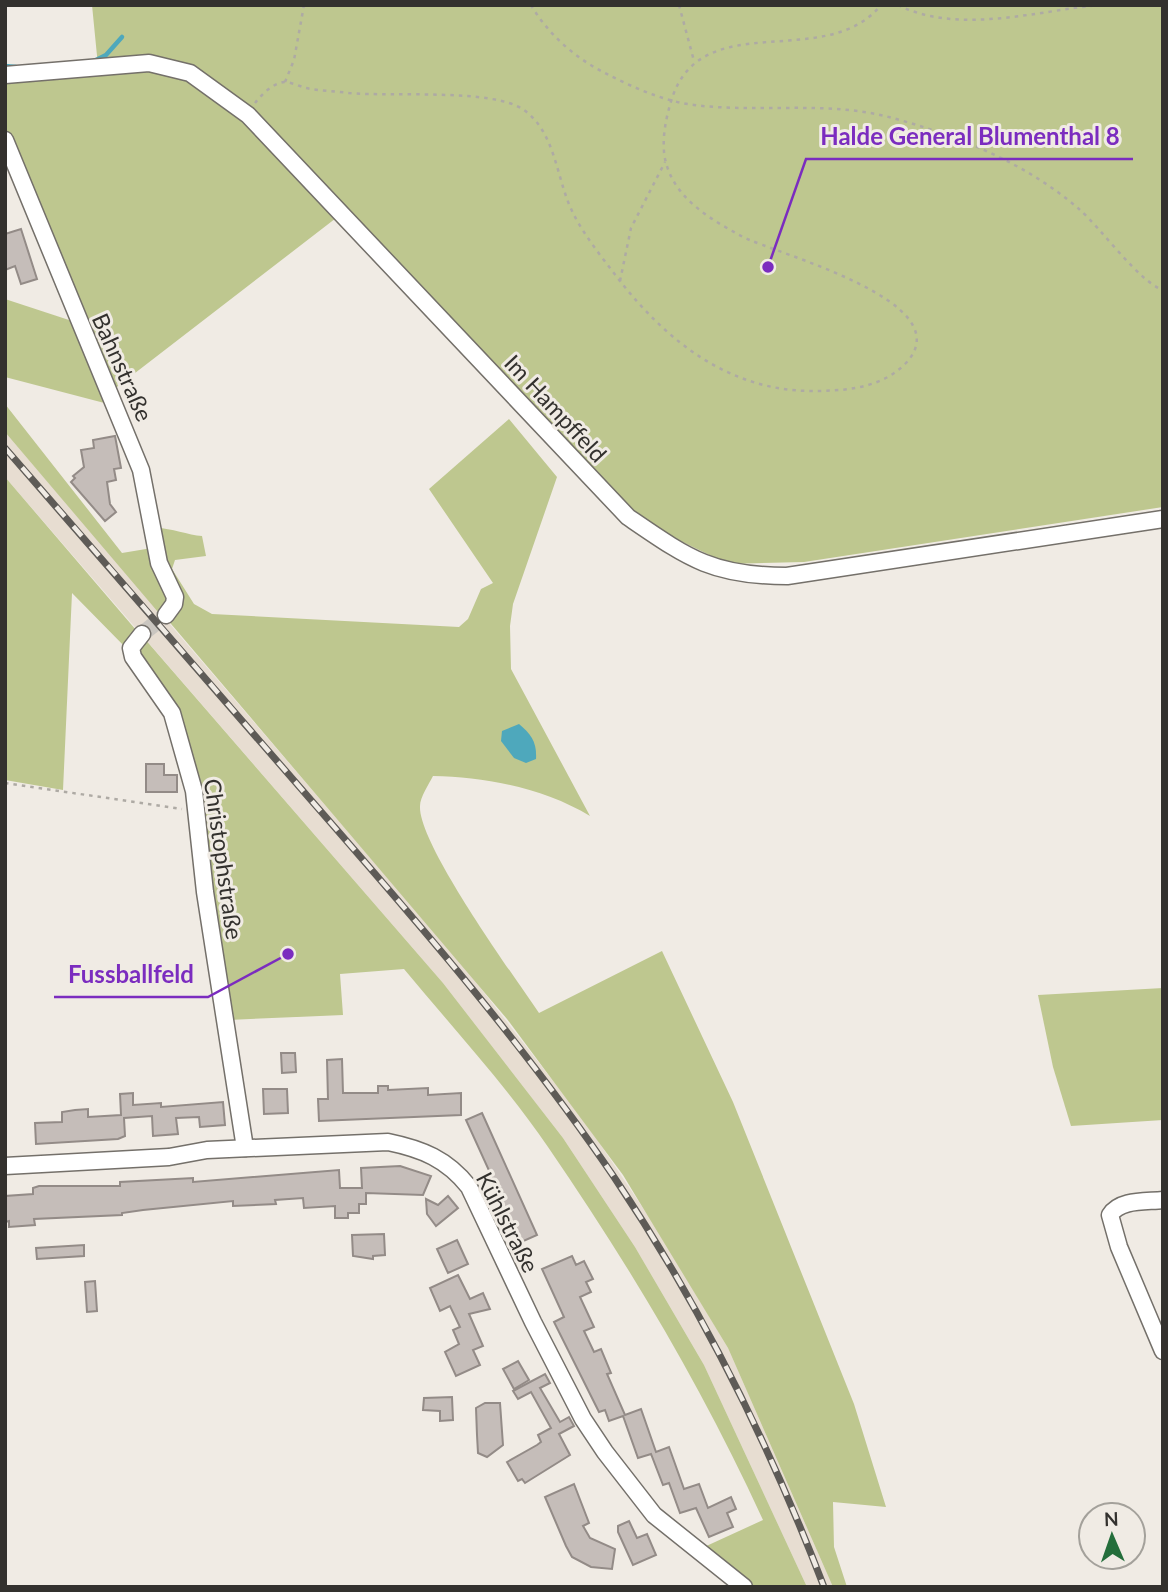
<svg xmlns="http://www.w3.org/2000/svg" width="1168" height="1592" viewBox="0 0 1168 1592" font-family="Lato,sans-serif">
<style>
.built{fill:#e7ddd1}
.green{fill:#bec78f}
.water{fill:#4ea8bc}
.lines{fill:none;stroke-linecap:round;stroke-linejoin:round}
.stream{stroke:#4ea8bc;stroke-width:4.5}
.building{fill:#c5bdb9;stroke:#938b87;stroke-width:2}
.minor-tunnel{stroke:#cac6c0;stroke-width:16;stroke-dasharray:16 8;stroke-linecap:butt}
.minor-casing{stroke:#74706a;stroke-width:19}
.path{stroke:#aeaaa4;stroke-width:2.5;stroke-dasharray:3.5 5;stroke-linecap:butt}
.minor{stroke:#fff;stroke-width:16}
.rail-casing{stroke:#5e5b57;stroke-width:7}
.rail{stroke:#f0ebe4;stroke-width:4.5;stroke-dasharray:13;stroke-linecap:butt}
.labels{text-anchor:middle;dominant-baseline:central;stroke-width:6;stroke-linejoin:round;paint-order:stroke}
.street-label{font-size:23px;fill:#33312e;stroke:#f0ebe4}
.leader{fill:none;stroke:#7b2cbf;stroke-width:2.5}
.callout-dot{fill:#7b2cbf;stroke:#f0ebe4;stroke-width:2.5}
.callout-label{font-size:24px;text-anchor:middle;font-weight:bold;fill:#7b2cbf;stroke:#f0ebe4;stroke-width:6;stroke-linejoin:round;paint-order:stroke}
</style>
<rect width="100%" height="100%" fill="#f0ebe4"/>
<!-- built -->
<path class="built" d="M 5,432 L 464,967 L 586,1123 L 657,1229 L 728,1348 L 833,1587 L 807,1587 L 704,1365 L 635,1247 L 563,1138 L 443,983 L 5,477 Z"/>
<!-- green -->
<g class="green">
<path d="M 92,5 L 1163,5 L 1163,507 L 804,562 L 728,564 L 631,517 L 340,215 L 113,390 L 71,298 L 5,130 L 5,83 L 99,76 Z"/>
<path d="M 5,299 L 72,321 L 112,405 L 5,377 Z"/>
<path d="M 5,404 L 122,553 L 152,548 L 167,586 L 168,603 L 158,612 L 5,432 Z"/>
<path d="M 509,419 L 557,477 L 513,604 L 510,626 L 511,669 L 590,816 C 544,788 486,777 433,776 C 429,784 420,797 420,806 C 418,844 514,976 539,1013 L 662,951 L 733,1102 L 854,1404 L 886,1507 L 833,1502 L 834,1547 L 847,1587 L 833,1587 L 728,1348 L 623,1175 L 507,1019 L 166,618 L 172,612 L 155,528 C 168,527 188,535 202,536 L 206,556 L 175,560 L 172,569 L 194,604 L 212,614 L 459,627 L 468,619 L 481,589 L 493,583 L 429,489 Z"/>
<path d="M 5,477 L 136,630 L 128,650 L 72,593 L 63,790 L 5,780 Z"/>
<path d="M 144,638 L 443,983 L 563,1138 L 635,1247 L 704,1365 L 807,1587 L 750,1587 L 702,1548 L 763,1520 C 702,1387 631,1268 548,1147 C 505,1084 452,1027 404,969 L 340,974 L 343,1015 L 228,1020 L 187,761 L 135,656 Z"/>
<path d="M 1163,988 L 1163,1120 L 1071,1126 L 1053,1067 L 1038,995 Z"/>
</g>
<!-- water -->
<path class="water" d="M 519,724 C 531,734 537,742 536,759 L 526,763 L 514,758 L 501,741 L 502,731 Z"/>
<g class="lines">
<!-- stream -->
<g class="stream">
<path d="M 94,61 L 106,55 L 122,37"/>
<path d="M 5,66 L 16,67"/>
</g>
</g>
<!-- building -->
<g class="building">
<path d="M 21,229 L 37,279 L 21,284 L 15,266 L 5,270 L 5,234 Z"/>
<path d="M 115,436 L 121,468 L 114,469 L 116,480 L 107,482 L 110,504 L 116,512 L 105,521 L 71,482 L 75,478 L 73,476 L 84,467 L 81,450 L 94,448 L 93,440 Z"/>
<path d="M 146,764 L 164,764 L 164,775 L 177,775 L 177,792 L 146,792 Z"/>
<path d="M 281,1053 L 295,1053 L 296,1072 L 282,1073 Z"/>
<path d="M 342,1059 L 343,1093 L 378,1093 L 378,1086 L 388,1086 L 388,1090 L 428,1088 L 428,1095 L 461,1093 L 461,1115 L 319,1121 L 318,1099 L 328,1099 L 327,1060 Z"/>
<path d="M 263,1089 L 287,1089 L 288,1113 L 264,1114 Z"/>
<path d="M 133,1093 L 133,1105 L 161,1103 L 161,1107 L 223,1102 L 225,1125 L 200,1127 L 199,1117 L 176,1118 L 178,1134 L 153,1136 L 152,1116 L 124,1118 L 125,1136 L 118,1139 L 36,1144 L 35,1123 L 62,1122 L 62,1112 L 75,1110 L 88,1109 L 88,1117 L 121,1115 L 120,1094 Z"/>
<path d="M 482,1113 L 537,1235 L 519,1243 L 498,1205 L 493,1190 L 497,1188 L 466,1120 Z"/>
<path d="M 400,1166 L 431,1176 L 423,1195 L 366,1193 L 366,1204 L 359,1204 L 359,1213 L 348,1213 L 348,1218 L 335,1218 L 335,1206 L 304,1208 L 303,1198 L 275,1200 L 276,1204 L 233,1206 L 233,1201 L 143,1210 L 122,1213 L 122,1215 L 34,1219 L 35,1225 L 9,1227 L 9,1221 L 5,1222 L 5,1196 L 33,1194 L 33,1188 L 39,1186 L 120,1186 L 120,1182 L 193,1178 L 193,1182 L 339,1170 L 340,1188 L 362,1188 L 361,1168 Z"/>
<path d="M 448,1196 L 458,1208 L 436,1226 L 427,1214 L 426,1199 L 438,1205 Z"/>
<path d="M 384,1234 L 385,1255 L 373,1256 L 373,1259 L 353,1256 L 352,1235 Z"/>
<path d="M 457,1240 L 468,1264 L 448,1273 L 437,1249 Z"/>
<path d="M 84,1245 L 84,1256 L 37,1259 L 36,1248 Z"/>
<path d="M 572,1256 L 576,1265 L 584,1261 L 593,1279 L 586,1282 L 591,1292 L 580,1297 L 594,1327 L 584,1331 L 594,1352 L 601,1349 L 611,1373 L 607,1374 L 625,1415 L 641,1409 L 656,1452 L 669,1447 L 684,1489 L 699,1484 L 708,1508 L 731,1497 L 736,1509 L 727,1513 L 733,1527 L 709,1537 L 696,1508 L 680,1513 L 669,1483 L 663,1485 L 651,1454 L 638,1458 L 623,1416 L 609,1421 L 605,1410 L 599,1412 L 554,1322 L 564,1317 L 542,1269 Z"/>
<path d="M 458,1275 L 470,1299 L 483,1293 L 490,1309 L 469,1314 L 483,1346 L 473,1350 L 480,1365 L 456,1376 L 445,1352 L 459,1344 L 453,1330 L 460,1327 L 450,1306 L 440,1311 L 430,1288 Z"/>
<path d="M 95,1281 L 97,1311 L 87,1312 L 85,1282 Z"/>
<path d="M 518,1361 L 529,1380 L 514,1389 L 503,1369 Z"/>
<path d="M 545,1374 L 550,1383 L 540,1388 L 560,1422 L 569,1417 L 574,1426 L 559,1434 L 570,1455 L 525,1483 L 522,1479 L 518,1481 L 507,1462 L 537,1445 L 541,1442 L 538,1435 L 551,1428 L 531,1392 L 518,1399 L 513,1391 Z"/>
<path d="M 452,1397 L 453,1420 L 440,1421 L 440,1411 L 423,1410 L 424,1398 Z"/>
<path d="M 485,1403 L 500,1403 L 503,1445 L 487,1457 L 478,1453 L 477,1435 L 476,1408 Z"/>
<path d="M 574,1484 L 589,1523 L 583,1526 L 590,1538 L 615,1549 L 612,1569 L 591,1567 L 572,1557 L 566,1546 L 545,1497 Z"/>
<path d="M 629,1521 L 637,1538 L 647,1534 L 656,1555 L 633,1565 L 618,1532 L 618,1526 Z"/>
</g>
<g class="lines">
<!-- minor-tunnel -->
<path class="minor-tunnel" d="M 142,634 L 166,615"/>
<defs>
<g id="minor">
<path d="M 5,75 L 149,63 L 190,73 L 248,115 L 628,517 C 688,558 712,576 787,576 L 1163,519"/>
<path d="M 5,140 L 141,470 L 159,563 L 175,597 L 174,604 L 166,615"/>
<path d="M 142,634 L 131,648 L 133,657 L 172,713 L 194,791 L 205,892 L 245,1148"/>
<path d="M 5,1166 L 169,1157 L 207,1150 L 388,1142 C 422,1149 447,1159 469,1187 L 533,1322 L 583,1419 L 605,1452 L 654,1515 L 744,1587"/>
<path d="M 1163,1200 C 1146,1202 1120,1199 1110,1215 L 1119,1247 L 1163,1351"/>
</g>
</defs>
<!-- minor casing -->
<use href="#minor" class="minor-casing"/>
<!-- path -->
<g class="path">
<path d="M 531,5 C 548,34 575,58 605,73 C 632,87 663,101 694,105 C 757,113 823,101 885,116 C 954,134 1025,162 1079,209 C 1101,228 1139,282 1163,290"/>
<path d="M 679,5 L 694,61"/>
<path d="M 898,5 C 958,35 1036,11 1099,5"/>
<path d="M 285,82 L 294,60 L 304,5"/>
<path d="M 255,103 C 262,94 272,84 284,82 C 291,82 299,86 306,88 C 320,91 335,91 349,93 C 392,97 493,88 524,110 C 557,134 556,181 574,215 C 586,238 604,260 620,281 C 668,342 729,390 810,391 C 844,391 881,389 906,363 C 963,302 777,254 743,237 C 712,220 676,200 666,163 C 661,145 665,122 670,105 C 697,2 825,74 881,5"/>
<path d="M 620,281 L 631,228 L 665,162"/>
<path d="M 5,783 L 182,809"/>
</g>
<!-- minor -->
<use href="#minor" class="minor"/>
<defs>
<path id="rail" d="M 5,448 C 109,567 213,687 317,807 C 421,926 525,1046 614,1177 C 700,1305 769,1443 824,1587"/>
</defs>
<!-- rail casing -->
<use href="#rail" class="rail-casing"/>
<!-- rail -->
<use href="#rail" class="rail"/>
</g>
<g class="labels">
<!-- street labels -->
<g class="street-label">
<text transform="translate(123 367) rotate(66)">Bahnstraße</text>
<text transform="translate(556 408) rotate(47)">Im Hampffeld</text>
<text transform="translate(224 859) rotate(82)">Christophstraße</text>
<text transform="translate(508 1222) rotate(63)">Kühlstraße</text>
</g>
</g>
<!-- callouts -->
<path class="leader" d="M768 267L806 159H1133M288 954L208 997H54"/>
<g class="callout-dot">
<circle cx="768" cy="267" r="7"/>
<circle cx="288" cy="954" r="7"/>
</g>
<g class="callout-label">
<text x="970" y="145">Halde General Blumenthal 8</text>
<text x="131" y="983">Fussballfeld</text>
</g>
<!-- border -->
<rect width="1168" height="1592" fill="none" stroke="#33312e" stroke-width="14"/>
<!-- north arrow -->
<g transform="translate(1112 1536) rotate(358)"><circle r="33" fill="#f0ebe4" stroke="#a4a19b" stroke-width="2"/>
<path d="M0-5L12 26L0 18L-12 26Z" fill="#246e3b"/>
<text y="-10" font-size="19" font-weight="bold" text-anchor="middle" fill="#33312e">N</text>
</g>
</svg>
